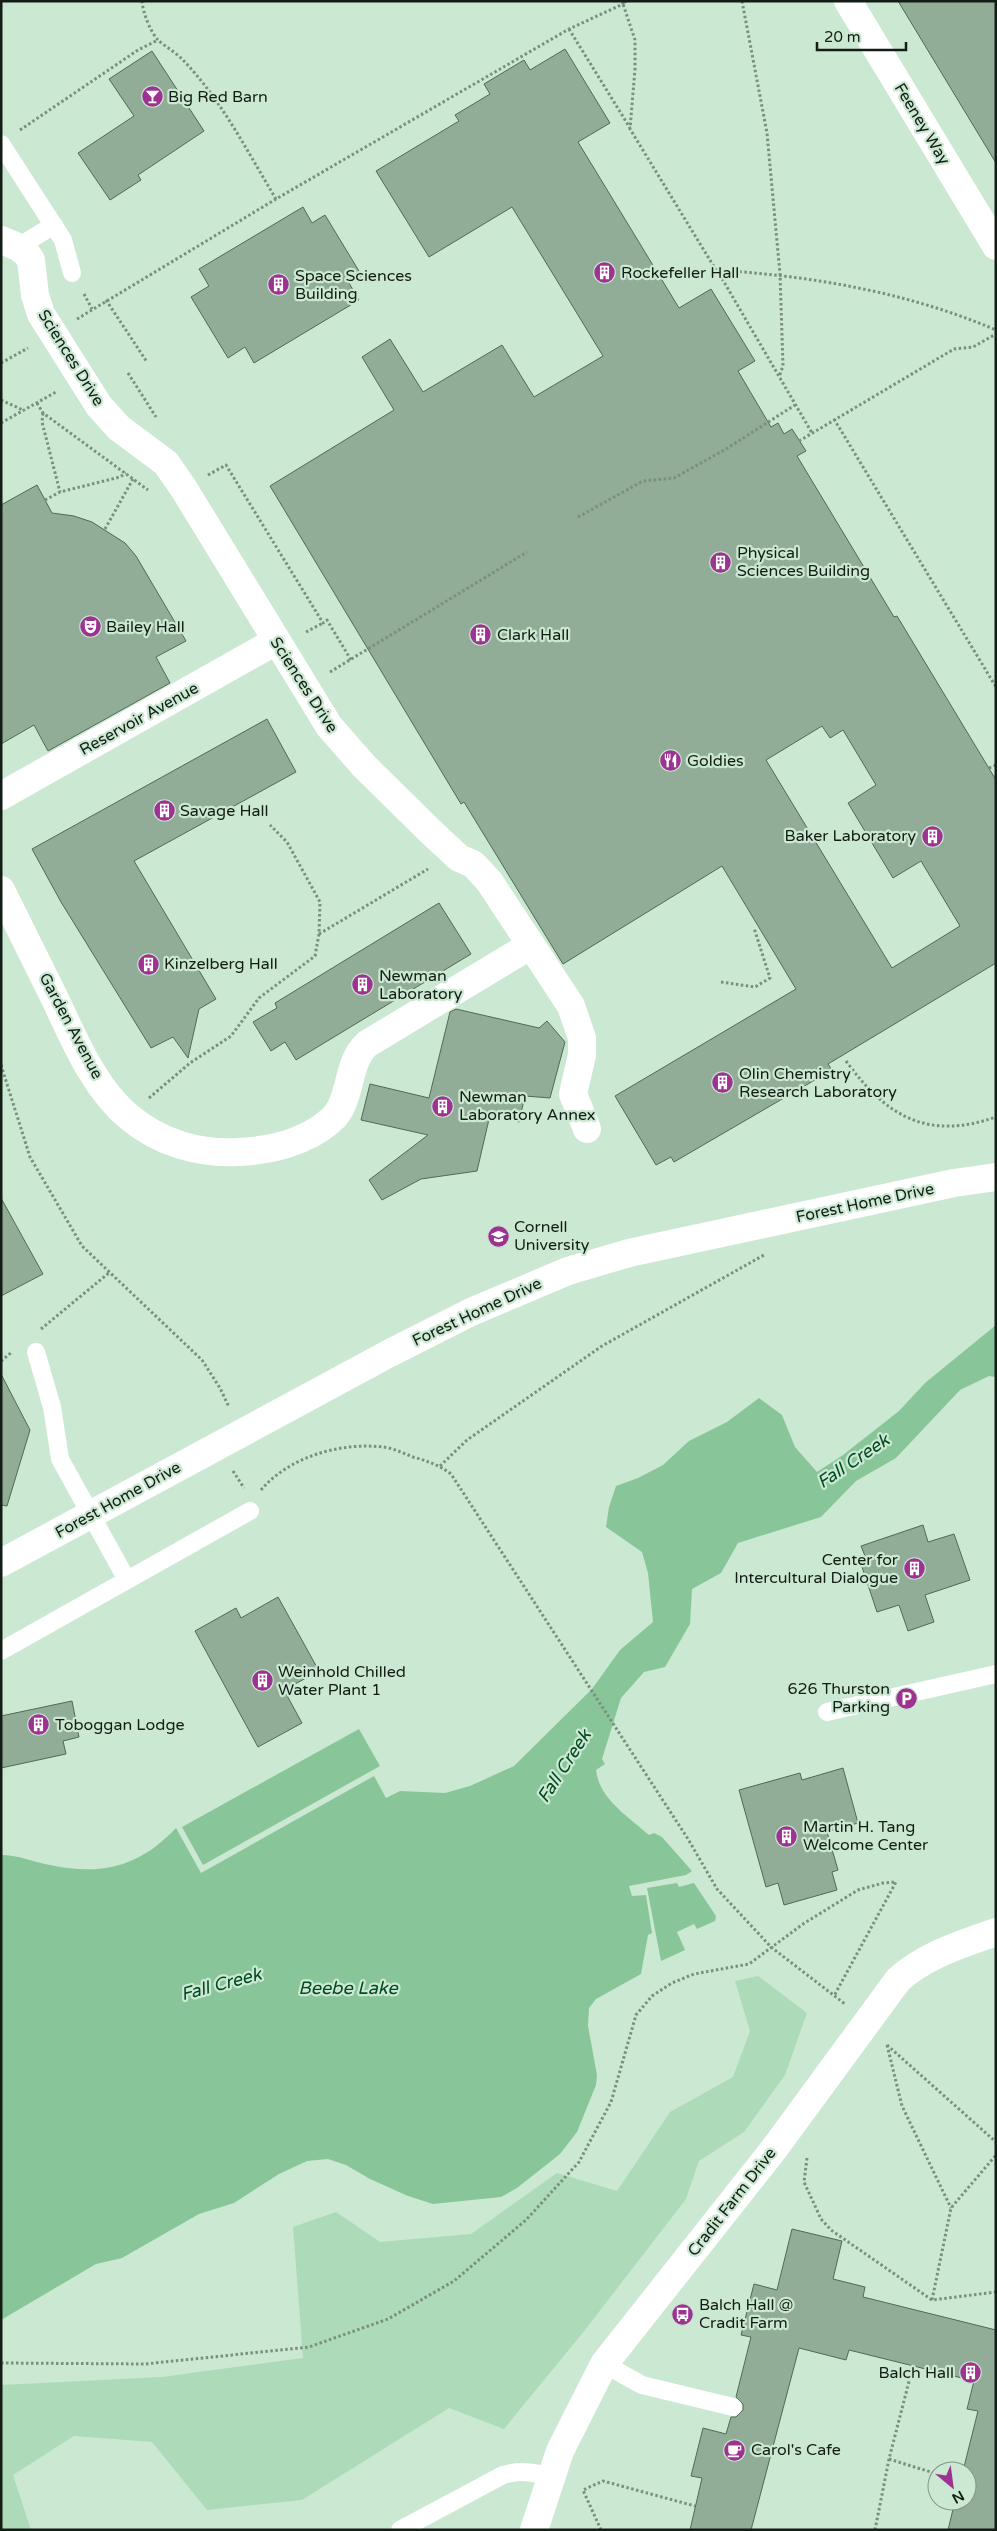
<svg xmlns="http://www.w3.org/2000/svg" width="997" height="2531" viewBox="0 0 997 2531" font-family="'Varela Round',sans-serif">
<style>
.green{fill:#addbb9}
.water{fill:#88c699}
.building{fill:#91ac97;stroke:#506a56;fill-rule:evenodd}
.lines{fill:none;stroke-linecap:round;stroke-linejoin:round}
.path{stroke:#7a8f7f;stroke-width:3;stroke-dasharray:2.5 2.5;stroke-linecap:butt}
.service{stroke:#fff;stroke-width:18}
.minor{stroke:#fff;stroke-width:28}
.tertiary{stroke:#fff;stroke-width:28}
.labels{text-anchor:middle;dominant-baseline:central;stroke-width:4.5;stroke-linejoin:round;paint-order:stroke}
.poi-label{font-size:16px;fill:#131d15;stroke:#cbe8d2;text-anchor:start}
.street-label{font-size:16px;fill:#131d15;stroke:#cbe8d2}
.water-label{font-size:18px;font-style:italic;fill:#004b23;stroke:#cbe8d2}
</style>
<rect width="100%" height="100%" fill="#cbe8d2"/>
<!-- green -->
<path class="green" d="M 758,1976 L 807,2013 L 785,2075 L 744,2132 L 699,2161 L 686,2199 L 585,2330 L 504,2429 L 449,2408 L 302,2500 L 207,2510 L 152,2442 L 74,2436 L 13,2475 L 31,2530 L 1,2530 L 1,2385 L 162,2377 L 303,2358 L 293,2227 L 336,2212 L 380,2242 L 471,2234 L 557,2173 L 617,2191 L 670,2112 L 733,2077 L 750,2031 L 735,1981 Z"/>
<!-- water -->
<g class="water">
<path d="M 996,1325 L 996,1377 L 989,1376 L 960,1390 L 896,1458 L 856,1481 L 821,1517 L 738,1543 L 721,1573 L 692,1589 L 690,1624 L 665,1667 L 644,1672 L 621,1698 L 602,1759 L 605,1764 L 596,1770 C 599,1799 629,1817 649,1835 L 654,1833 L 662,1837 L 692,1871 L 686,1875 L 629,1886 L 632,1896 L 646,1895 L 652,1933 L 648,1935 L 641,1974 L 596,1999 L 589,2008 L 588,2026 L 597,2075 L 596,2085 L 577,2132 L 560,2154 L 517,2188 L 501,2197 L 433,2204 L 408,2196 L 370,2179 L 346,2165 L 328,2159 L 307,2161 L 279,2174 L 234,2203 L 199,2214 L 122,2258 L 96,2264 L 1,2320 L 1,1855 C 19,1855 33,1862 50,1865 C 102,1876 139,1867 176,1828 L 201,1873 L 374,1776 L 386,1798 L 400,1791 L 445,1793 L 470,1786 L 514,1766 L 592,1689 L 620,1650 L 653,1622 L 648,1573 L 642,1552 L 606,1527 L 609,1507 L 616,1486 L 638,1478 L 663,1465 L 689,1441 L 727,1422 L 759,1398 L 782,1415 L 795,1447 L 817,1472 L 843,1455 L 899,1411 L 925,1383 Z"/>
<path d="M 359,1729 L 380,1766 L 203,1865 L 182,1827 Z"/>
<path d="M 677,1883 L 679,1887 L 694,1883 L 716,1916 L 715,1921 L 697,1929 L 694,1924 L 677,1932 L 685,1950 L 661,1961 L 647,1888 Z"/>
</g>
<!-- building -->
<g class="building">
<path d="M 898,1 L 996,1 L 996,163 Z"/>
<path d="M 565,49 L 610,123 L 578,142 L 679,308 L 711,289 L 755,361 L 738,371 L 771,427 L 778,423 L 784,434 L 792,429 L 806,451 L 797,456 L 894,617 L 897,616 L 996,780 L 996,963 L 828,1064 L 832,1070 L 674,1162 L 671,1157 L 656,1165 L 615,1096 L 796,989 L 722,866 L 563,964 L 464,802 L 461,804 L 270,486 L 394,410 L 362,357 L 390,339 L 423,392 L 502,345 L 534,397 L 603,356 L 512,207 L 429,257 L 376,171 L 459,121 L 455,115 L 490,94 L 484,84 L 524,60 L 530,70 ZM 822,726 L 830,738 L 843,730 L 876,785 L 848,803 L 893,878 L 921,861 L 960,926 L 892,968 L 766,760 Z"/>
<path d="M 152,51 L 204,131 L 138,175 L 141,180 L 110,200 L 78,153 L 134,116 L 109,79 Z"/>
<path d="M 303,207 L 312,223 L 325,215 L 362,276 L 349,283 L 359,300 L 254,363 L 245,347 L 228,358 L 191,297 L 209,286 L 199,269 Z"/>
<path d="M 37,485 L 52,513 L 74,516 L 92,522 L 125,543 L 136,556 L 186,641 L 156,657 L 170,683 L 48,751 L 34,725 L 1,744 L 1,505 Z"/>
<path d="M 267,719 L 296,772 L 134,861 L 216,999 L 199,1009 L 188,1058 L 173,1037 L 151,1048 L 61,902 L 32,849 Z"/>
<path d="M 439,903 L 471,954 L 296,1060 L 285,1042 L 271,1051 L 253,1022 L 277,1008 L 275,1003 Z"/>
<path d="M 456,1009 L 539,1028 L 547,1021 L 565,1042 L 550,1098 L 525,1096 L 519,1122 L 490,1115 L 477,1171 L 421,1179 L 382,1200 L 369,1180 L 428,1135 L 361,1120 L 370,1084 L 429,1098 L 450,1012 Z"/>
<path d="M 1,1198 L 43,1274 L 1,1296 Z"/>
<path d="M 1,1374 L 30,1430 L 7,1506 L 1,1505 Z"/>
<path d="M 923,1525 L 928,1542 L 954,1534 L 970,1580 L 925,1595 L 934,1622 L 908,1631 L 899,1605 L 877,1612 L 859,1558 L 865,1556 L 861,1546 Z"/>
<path d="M 278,1597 L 319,1671 L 284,1690 L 302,1723 L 258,1747 L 195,1631 L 236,1608 L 241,1618 Z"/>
<path d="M 72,1701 L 79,1737 L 63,1741 L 66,1754 L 1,1768 L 1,1716 Z"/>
<path d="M 843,1768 L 858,1823 L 827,1832 L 838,1870 L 832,1872 L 837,1890 L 784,1905 L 778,1883 L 766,1887 L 739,1790 L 800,1773 L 802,1780 Z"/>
<path d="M 792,2229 L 842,2241 L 833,2279 L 865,2287 L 863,2297 L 996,2330 L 996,2530 L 948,2530 L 955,2501 L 967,2501 L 967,2471 L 963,2471 L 978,2411 L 967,2409 L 974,2381 L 849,2350 L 846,2360 L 799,2348 L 751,2530 L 690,2530 L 702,2478 L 691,2476 L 703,2428 L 726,2434 L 731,2417 L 736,2417 L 743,2410 L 743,2404 L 736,2397 L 751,2337 L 741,2335 L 754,2284 L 777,2290 Z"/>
</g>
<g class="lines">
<!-- path -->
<g class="path">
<path d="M 142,1 C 143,13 150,31 158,40 C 163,45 175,52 182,59 C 221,99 247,151 276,199"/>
<path d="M 626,1 L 623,4 L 635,40 L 635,69 L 630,129 L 716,270 C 812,276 907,292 996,330"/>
<path d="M 742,1 L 767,133 L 780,274 L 783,366 L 779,377"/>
<path d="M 569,29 L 630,128"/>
<path d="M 20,130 L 138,50 L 158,40"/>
<path d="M 717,270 L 812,433"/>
<path d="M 84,294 L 92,309"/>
<path d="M 106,300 L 147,362"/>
<path d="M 77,319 L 276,199 L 569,29 L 623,4 L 622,1"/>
<path d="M 1,363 L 28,348"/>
<path d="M 128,373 L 156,417"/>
<path d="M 1,400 L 23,410"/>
<path d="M 37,403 L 43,413 L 148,490"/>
<path d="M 43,413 L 42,422 L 60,492"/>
<path d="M 834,419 L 996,687"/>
<path d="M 1,423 L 56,392"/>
<path d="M 799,441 L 954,349 L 973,347 L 996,334"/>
<path d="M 208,475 L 226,465 L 323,623 L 327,620 L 351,660"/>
<path d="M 45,500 L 60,492 L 120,477 L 126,473"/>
<path d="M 578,517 L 643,481 L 674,478 L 726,449 L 795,405"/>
<path d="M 105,529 L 133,479"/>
<path d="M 306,632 L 323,623"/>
<path d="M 330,672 L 527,552"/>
<path d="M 989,768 L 996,765"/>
<path d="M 319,934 L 428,869"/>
<path d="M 721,982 L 755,987 L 770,978 L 754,928"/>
<path d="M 846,1061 C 886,1116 927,1141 996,1117"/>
<path d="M 1,1065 L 30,1157 L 82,1246 L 202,1360 L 220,1388 L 229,1407"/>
<path d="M 149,1098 L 190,1063 L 231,1036 L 259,998 L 315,956 L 319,934 L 320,902 L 287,842 L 270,825"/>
<path d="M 41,1329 L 110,1272"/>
<path d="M 1,1361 L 12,1352"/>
<path d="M 440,1466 L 467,1440 L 602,1346 L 764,1255"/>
<path d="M 233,1471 L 244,1488"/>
<path d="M 261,1490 C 289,1457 340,1442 383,1447 C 393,1448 403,1453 413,1457 C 427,1461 439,1465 451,1474 L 688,1839 L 717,1889 L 771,1947 L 845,2004"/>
<path d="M 887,2045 L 902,2106 L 951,2208"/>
<path d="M 887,2045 L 996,2142"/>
<path d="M 807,2158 L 804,2182 L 821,2219 L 831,2230 L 932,2300 L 996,2292"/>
<path d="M 932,2300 L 951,2208 L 996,2155"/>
<path d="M 1,2363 L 145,2364 L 309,2347 L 388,2319 L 454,2281 L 526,2220 L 579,2162 L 611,2102 L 636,2015 L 652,1996 L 672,1983 L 694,1974 L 749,1964 L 803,1924 L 858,1890 L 883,1883 L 896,1882 L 834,1996"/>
<path d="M 889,2459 L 937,2474"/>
<path d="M 601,2530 L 583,2490 L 603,2481 L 695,2506"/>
<path d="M 875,2530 L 889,2459 L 913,2366"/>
</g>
<!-- service -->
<g class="service">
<path d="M 1,144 L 63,240 L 72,273"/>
<path d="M 18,247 L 54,225"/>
<path d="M 36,1352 L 52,1407 L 60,1459 L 127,1580"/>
<path d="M 1,1651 L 250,1511"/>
<path d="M 827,1712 L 996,1674"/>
<path d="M 604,2364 L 642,2385 L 733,2407"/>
<path d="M 400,2530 L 503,2475 C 520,2470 533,2472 550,2477"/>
</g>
<!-- minor -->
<g class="minor">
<path d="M 1,240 L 18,247 L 26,253 L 31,260 L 35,295 L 41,314 L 99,406 L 119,428 L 166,463 L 184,489 L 329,726 L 364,766 L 430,831 L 459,858 L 473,864 L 489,881 L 571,1006 L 582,1038 L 582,1055 L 573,1094 L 587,1129"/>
<path d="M 1,796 L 276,641"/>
<path d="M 1,890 C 19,926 37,963 55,999 C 74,1039 94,1088 129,1117 C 160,1143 199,1154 238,1152 C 270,1151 306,1142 330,1121 C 353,1102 345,1064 367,1044 L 531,945"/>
</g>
<!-- tertiary -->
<g class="tertiary">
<path d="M 848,1 L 996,246"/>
<path d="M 1,1563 L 388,1354 L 471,1312 L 568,1271 L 629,1253 L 954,1183 L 996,1177"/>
<path d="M 534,2530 L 560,2451 L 604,2364 L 774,2149 L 898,1980 C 925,1955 962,1944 996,1932"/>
</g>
</g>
<!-- icons -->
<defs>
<symbol id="bar-disc" viewBox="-11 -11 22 22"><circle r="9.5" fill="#9e3292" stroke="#cbe8d2"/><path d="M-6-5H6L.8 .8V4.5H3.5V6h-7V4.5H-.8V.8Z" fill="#fff"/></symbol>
<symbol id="building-disc" viewBox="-11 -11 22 22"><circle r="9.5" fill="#9e3292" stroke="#cbe8d2"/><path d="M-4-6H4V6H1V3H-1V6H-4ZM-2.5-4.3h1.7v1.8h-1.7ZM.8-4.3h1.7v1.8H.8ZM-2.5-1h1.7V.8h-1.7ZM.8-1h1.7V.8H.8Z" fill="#fff"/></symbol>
<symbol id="theatre-disc" viewBox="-11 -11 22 22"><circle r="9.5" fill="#9e3292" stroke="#cbe8d2"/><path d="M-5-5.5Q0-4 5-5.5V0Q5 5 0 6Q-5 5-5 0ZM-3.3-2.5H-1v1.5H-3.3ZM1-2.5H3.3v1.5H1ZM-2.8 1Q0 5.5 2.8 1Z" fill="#fff"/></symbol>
<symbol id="restaurant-disc" viewBox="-11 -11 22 22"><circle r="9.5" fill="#9e3292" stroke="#cbe8d2"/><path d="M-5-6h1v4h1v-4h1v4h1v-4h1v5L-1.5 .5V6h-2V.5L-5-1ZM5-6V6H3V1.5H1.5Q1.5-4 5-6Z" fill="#fff"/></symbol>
<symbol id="university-disc" viewBox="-11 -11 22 22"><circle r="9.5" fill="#9e3292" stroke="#cbe8d2"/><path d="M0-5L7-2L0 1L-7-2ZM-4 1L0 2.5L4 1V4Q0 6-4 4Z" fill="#fff"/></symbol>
<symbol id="parking-disc" viewBox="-11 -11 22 22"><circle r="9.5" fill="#9e3292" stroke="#cbe8d2"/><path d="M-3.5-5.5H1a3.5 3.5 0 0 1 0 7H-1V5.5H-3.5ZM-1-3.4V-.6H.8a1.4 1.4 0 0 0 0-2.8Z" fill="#fff"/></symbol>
<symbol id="bus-disc" viewBox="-11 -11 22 22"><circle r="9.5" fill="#9e3292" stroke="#cbe8d2"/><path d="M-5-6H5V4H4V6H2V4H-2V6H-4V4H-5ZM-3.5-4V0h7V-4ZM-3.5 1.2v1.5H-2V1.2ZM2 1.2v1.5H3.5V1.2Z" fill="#fff"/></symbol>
<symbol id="cafe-disc" viewBox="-11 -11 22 22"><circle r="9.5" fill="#9e3292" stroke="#cbe8d2"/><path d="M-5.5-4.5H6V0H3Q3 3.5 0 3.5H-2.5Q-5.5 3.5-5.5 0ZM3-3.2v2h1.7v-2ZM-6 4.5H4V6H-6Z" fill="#fff"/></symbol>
</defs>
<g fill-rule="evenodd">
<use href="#bar-disc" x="140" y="84" width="25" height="25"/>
<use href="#building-disc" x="592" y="260" width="25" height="25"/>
<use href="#building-disc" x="266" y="272" width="25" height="25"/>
<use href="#building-disc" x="708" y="550" width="25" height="25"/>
<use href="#theatre-disc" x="78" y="614" width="25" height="25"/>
<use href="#building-disc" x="468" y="622" width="25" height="25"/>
<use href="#restaurant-disc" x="658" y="748" width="25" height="25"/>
<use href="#building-disc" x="152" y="798" width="25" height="25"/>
<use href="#building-disc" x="920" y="824" width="25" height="25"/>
<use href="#building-disc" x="136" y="952" width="25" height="25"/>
<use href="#building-disc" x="350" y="972" width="25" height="25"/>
<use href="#building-disc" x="710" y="1070" width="25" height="25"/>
<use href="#building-disc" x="430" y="1094" width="25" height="25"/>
<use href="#university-disc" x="486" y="1224" width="25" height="25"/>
<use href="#building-disc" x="902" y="1556" width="25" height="25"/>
<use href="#building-disc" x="250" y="1668" width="25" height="25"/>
<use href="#parking-disc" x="894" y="1686" width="25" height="25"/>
<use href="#building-disc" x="26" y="1712" width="25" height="25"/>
<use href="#building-disc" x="774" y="1824" width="25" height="25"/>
<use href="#bus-disc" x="670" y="2302" width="25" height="25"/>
<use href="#building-disc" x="958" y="2360" width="25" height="25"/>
<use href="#cafe-disc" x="722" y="2438" width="25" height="25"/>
</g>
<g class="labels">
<!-- poi labels -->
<g class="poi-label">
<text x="168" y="97">Big Red Barn</text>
<text x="621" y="273">Rockefeller Hall</text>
<text x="295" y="276">Space Sciences<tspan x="295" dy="18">Building</tspan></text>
<text x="737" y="553">Physical<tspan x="737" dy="18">Sciences Building</tspan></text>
<text x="106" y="627">Bailey Hall</text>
<text x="497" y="635">Clark Hall</text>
<text x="687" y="761">Goldies</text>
<text x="180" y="811">Savage Hall</text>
<text x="916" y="836" text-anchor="end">Baker Laboratory</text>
<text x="164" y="964">Kinzelberg Hall</text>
<text x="379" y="976">Newman<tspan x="379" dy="18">Laboratory</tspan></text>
<text x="739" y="1074">Olin Chemistry<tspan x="739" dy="18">Research Laboratory</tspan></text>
<text x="459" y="1097">Newman<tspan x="459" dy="18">Laboratory Annex</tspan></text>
<text x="514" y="1227">Cornell<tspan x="514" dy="18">University</tspan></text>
<text x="898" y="1560" text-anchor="end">Center for<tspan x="898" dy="18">Intercultural Dialogue</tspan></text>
<text x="278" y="1672">Weinhold Chilled<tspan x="278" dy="18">Water Plant 1</tspan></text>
<text x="890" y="1689" text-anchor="end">626 Thurston<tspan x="890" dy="18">Parking</tspan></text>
<text x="55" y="1725">Toboggan Lodge</text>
<text x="803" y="1827">Martin H. Tang<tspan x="803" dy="18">Welcome Center</tspan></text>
<text x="699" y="2305">Balch Hall @<tspan x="699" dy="18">Cradit Farm</tspan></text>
<text x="954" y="2373" text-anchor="end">Balch Hall</text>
<text x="751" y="2450">Carol's Cafe</text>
</g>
<!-- street labels -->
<g class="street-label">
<text transform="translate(922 124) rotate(59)">Feeney Way</text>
<text transform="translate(71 358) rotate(58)">Sciences Drive</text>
<text transform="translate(304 685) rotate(57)">Sciences Drive</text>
<text transform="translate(139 719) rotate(-29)">Reservoir Avenue</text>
<text transform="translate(71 1026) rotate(62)">Garden Avenue</text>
<text transform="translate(865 1203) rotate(-12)">Forest Home Drive</text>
<text transform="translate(477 1312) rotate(-25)">Forest Home Drive</text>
<text transform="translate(118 1500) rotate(-29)">Forest Home Drive</text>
<text transform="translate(732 2202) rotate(-52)">Cradit Farm Drive</text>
</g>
<!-- water labels -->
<g class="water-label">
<text transform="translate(853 1461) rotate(-34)">Fall Creek</text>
<text transform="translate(564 1766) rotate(-57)">Fall Creek</text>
<text transform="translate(221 1984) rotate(-15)">Fall Creek</text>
<text x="348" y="1988">Beebe Lake</text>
</g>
</g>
<!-- border -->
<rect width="997" height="2531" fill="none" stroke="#131d15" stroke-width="5"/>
<!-- north arrow -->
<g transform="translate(952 2486) rotate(151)"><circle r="24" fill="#cbe8d2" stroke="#819786"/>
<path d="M0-4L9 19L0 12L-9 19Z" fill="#9e3292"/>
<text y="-8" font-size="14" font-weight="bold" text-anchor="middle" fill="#131d15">N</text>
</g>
<!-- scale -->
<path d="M817 42v8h89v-8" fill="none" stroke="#131d15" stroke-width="2.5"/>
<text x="824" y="42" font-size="15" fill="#131d15" stroke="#cbe8d2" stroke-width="4" paint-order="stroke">20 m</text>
</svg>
